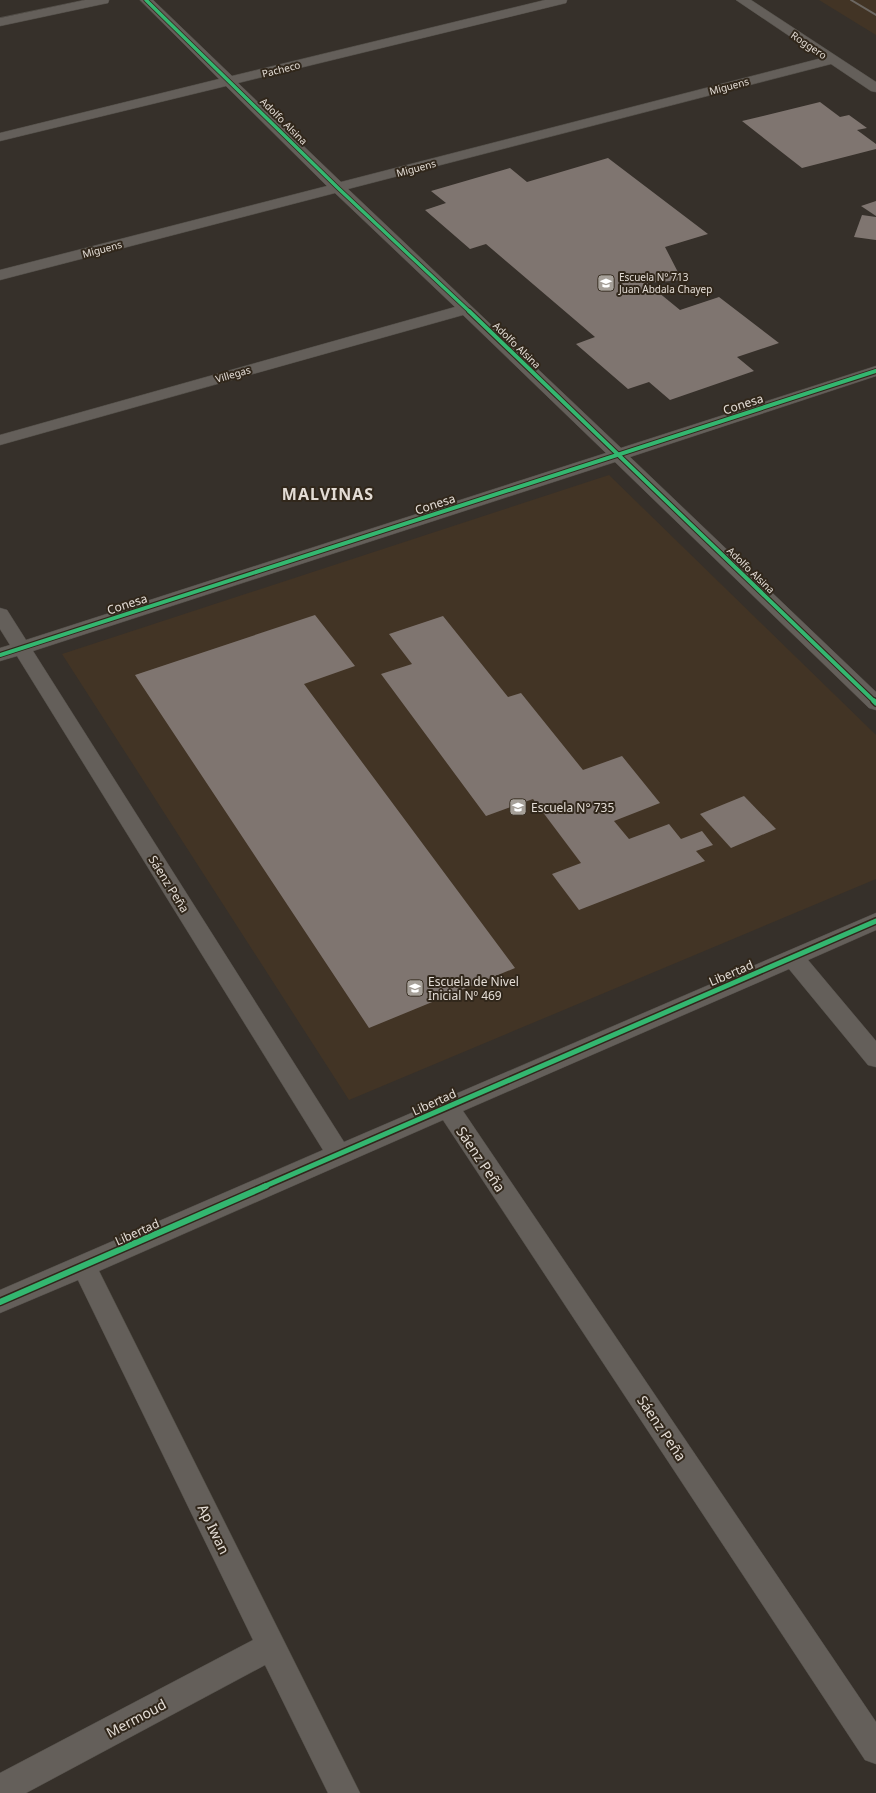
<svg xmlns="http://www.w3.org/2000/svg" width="876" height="1793" viewBox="0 0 876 1793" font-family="'Noto Sans',sans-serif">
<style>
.built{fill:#423425}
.building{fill:#7f7570}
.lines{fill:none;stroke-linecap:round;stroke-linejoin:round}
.minor-casing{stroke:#504c46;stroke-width:1}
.minor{fill:#645f5a;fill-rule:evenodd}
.rail{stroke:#6c6762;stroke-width:2}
.cycleway-far3-casing{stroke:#31271b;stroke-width:5}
.cycleway-far2-casing{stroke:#31271b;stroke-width:6}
.cycleway-far1-casing{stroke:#31271b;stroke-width:8}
.cycleway-casing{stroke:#31271b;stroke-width:9}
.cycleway-far3{stroke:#33b770;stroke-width:3.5}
.cycleway-far2{stroke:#33b770;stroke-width:4}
.cycleway-far1{stroke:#33b770;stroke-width:5}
.cycleway{stroke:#33b770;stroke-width:6}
.labels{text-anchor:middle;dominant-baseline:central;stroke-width:4;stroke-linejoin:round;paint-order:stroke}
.far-street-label{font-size:10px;fill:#e3dcd5;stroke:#31271b}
.far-poi-label{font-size:10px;fill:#e3dcd5;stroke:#31271b;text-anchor:start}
.street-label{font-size:12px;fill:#e3dcd5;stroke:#31271b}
.poi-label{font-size:12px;fill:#e3dcd5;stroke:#31271b;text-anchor:start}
.near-street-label{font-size:14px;fill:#e3dcd5;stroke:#31271b}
.district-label{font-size:16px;font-weight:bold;letter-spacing:1px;fill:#e3dcd5;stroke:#31271b}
</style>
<rect width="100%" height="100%" fill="#36302a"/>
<!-- built -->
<g class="built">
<path d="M 819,0 L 876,0 L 876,35 Z"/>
<path d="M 609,475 L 876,735 L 876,879 L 349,1100 L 62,654 Z"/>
</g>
<!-- building -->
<g class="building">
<path d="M 820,102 L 840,117 L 849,115 L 867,128 L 857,130 L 876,144 L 876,149 L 802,168 L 742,121 Z"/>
<path d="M 608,158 L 708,234 L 665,247 L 682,280 L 647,283 L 680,310 L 719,297 L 779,343 L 737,357 L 754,371 L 670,400 L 649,382 L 628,389 L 576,344 L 595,337 L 486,244 L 470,249 L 425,210 L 446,203 L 431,191 L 510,168 L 527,182 Z"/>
<path d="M 876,201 L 876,216 L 861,206 Z"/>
<path d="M 862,215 L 876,217 L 876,240 L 854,237 Z"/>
<path d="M 315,615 L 355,666 L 304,684 L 515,968 L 369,1028 L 135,675 Z"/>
<path d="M 443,616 L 508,697 L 521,693 L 583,770 L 622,756 L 660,803 L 614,821 L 629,839 L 669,824 L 681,839 L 702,831 L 713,845 L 696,851 L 705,861 L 579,910 L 552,874 L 581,863 L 533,799 L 486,816 L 381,674 L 412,664 L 389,634 Z"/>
<path d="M 744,796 L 776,829 L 731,848 L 700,814 Z"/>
</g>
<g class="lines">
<defs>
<g id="minor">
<path d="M 85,0 L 109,0 L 108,3 L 103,4 L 0,26 L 0,18 Z"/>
<path d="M 140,0 L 153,0 L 232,76 L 545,0 L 567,0 L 566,3 L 238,83 L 341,182 L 822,58 L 736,0 L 751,0 L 876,82 L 876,92 L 871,91 L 831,64 L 348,189 L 621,448 L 876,366 L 876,376 L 630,457 L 876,692 L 876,710 L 869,708 L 615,462 L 33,651 L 344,1142 L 876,913 L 876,930 L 808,960 L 876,1041 L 876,1067 L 868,1065 L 789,969 L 463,1111 L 876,1722 L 876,1764 L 865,1760 L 443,1120 L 99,1271 L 360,1793 L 328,1793 L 265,1665 L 26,1793 L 0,1793 L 0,1773 L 253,1640 L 78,1280 L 0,1313 L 0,1290 L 323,1150 L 17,656 L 0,661 L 0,648 L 10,645 L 0,629 L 0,608 L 7,610 L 26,640 L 606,453 L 463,315 L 0,445 L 0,435 L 455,307 L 335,193 L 0,280 L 0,270 L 327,186 L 226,86 L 0,141 L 0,133 L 219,79 Z"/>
</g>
</defs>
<!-- minor casing -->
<use href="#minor" class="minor-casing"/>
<!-- minor -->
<use href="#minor" class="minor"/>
<!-- rail -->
<path class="rail" d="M 851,0 L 876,15"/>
<defs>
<path id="cycleway-far3" d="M 146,0 L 338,188 L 470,312"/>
<g id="cycleway-far2">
<path d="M 469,311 L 875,702"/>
<path d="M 0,655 L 876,371"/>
</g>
<g id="cycleway-far1">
<path d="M 874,701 L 876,703"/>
<path d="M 263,1187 L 876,921"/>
</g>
<path id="cycleway" d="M 0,1302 L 266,1186"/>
</defs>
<!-- cycleway-far3 casing -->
<use href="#cycleway-far3" class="cycleway-far3-casing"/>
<!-- cycleway-far2 casing -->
<use href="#cycleway-far2" class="cycleway-far2-casing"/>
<!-- cycleway-far1 casing -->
<use href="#cycleway-far1" class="cycleway-far1-casing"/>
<!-- cycleway casing -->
<use href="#cycleway" class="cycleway-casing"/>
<!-- cycleway-far3 -->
<use href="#cycleway-far3" class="cycleway-far3"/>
<!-- cycleway-far2 -->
<use href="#cycleway-far2" class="cycleway-far2"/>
<!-- cycleway-far1 -->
<use href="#cycleway-far1" class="cycleway-far1"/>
<!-- cycleway -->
<use href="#cycleway" class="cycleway"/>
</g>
<!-- icons -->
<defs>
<symbol id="school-square" viewBox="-11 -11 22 22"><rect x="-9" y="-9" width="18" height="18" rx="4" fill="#a6a099" stroke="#31271b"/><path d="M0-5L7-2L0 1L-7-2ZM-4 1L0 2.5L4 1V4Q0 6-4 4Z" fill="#fff"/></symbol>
</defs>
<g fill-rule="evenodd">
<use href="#school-square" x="596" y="273" width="20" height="20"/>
<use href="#school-square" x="508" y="797" width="20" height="20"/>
<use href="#school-square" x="405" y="978" width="20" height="20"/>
</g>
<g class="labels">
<!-- far-street labels -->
<g class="far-street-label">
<text transform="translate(809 45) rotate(34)">Roggero</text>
<text transform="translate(281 69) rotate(-14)">Pacheco</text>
<text transform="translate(729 86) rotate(-15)">Miguens</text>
<text transform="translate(284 121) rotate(45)">Adolfo Alsina</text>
<text transform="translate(416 168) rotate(-15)">Miguens</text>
<text transform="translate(102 249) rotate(-15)">Miguens</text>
<text transform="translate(517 345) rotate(44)">Adolfo Alsina</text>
<text transform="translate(233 374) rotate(-16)">Villegas</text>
<text transform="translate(751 570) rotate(44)">Adolfo Alsina</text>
</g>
<!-- far-poi labels -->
<g class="far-poi-label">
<text x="619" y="277">Escuela N° 713<tspan x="619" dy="12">Juan Abdala Chayep</tspan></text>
</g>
<!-- street labels -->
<g class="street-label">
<text transform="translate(743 404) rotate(-18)">Conesa</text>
<text transform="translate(435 504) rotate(-18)">Conesa</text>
<text transform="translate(127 604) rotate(-18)">Conesa</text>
<text transform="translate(169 884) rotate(58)">Sáenz Peña</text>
<text transform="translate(731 973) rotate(-23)">Libertad</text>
<text transform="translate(434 1102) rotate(-24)">Libertad</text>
<text transform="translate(137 1232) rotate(-24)">Libertad</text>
</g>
<!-- poi labels -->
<g class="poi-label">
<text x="531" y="807">Escuela N° 735</text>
<text x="428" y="981">Escuela de Nivel<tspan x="428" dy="14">Inicial Nº 469</tspan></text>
</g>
<!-- near-street labels -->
<g class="near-street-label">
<text transform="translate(481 1159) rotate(56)">Sáenz Peña</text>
<text transform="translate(662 1428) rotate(56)">Sáenz Peña</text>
<text transform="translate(214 1529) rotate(64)">Ap Iwan</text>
<text transform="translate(136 1718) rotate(-28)">Mermoud</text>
</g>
<!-- district labels -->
<g class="district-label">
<text x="328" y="494">MALVINAS</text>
</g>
</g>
</svg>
